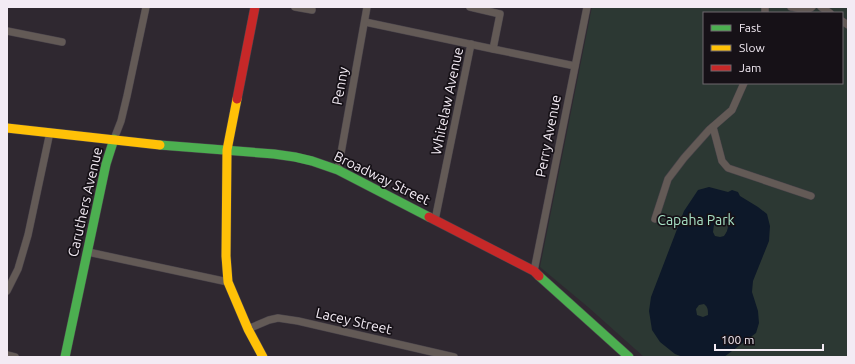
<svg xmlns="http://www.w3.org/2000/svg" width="855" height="364" viewBox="0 0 855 364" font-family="Ubuntu,sans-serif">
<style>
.green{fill:#2c3833;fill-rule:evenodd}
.water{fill:#0d1829;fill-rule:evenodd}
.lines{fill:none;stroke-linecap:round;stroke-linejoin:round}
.street-casing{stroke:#4a444b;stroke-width:8}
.fast-casing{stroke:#4a444b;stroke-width:10}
.slow-casing{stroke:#4a444b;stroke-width:10}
.jam-casing{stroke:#4a444b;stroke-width:10}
.street{stroke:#635a56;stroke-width:7}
.fast{stroke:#4caf50;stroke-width:9}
.slow{stroke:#ffc107;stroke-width:9}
.jam{stroke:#c62828;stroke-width:9}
.labels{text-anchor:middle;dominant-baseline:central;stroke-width:3.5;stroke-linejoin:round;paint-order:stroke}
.street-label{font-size:14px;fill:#f3ebf4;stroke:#161117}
.park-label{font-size:14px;fill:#a6e0c4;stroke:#161117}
</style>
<rect width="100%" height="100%" fill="#2f2830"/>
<!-- green -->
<path class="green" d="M 592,7 L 848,7 L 848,357 L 644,357 L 588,307 L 540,267 ZM 704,13 L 842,13 L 842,83 L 704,83 Z"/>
<!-- water -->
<path class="water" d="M 709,187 L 728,192 L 732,190 L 738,192 L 740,196 L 758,207 L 767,214 L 770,226 L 769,241 L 753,281 L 752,292 L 758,311 L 759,323 L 756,333 L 724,357 L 683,357 L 675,354 L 660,342 L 652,330 L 649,311 L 651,297 L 684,211 L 698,190 ZM 718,221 C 730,220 730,228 724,236 L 720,237 L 715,236 L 713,232 L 714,225 ZM 704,304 C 708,307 708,310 708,315 L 703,317 L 697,315 L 696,309 L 699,305 Z"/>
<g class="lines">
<defs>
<g id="street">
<path d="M 295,7 L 312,10"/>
<path d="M 470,7 L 500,14 L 493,49"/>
<path d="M 765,7 L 765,13"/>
<path d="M 791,7 C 798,8 807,12 812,7"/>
<path d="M 821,7 L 830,13"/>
<path d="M 842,21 L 848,25"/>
<path d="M 365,22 L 493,49 L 575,66"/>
<path d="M 7,31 L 62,42"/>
<path d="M 713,127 L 722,161 L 728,168 L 811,196"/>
<path d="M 114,139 L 121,121 L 127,96 L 146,7"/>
<path d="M 338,170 L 367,7"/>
<path d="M 655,219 L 668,179 L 684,158 L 709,130 L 732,110 L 744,83"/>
<path d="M 435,220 L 471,44"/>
<path d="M 88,252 L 228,282"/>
<path d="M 534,271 L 587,7"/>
<path d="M 7,291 L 18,269 L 28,235 L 50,132"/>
<path d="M 248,329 L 269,320 L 278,318 L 298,321 L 454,357"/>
<path d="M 7,355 L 15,357"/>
</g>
<g id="fast">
<path d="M 160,145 L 274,154 L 295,157 L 312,161 L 338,170 L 429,217"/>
<path d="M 539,276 L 629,357"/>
<path d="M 65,357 L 106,164 L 114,139"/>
</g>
<g id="slow">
<path d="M 237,99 L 227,150 L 226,256 L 228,282 L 248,329 L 263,357"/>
<path d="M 7,128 L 160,145"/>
</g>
<g id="jam">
<path d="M 237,99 L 255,7"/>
<path d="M 429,217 L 534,271 L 539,276"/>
</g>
</defs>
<!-- street casing -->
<use href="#street" class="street-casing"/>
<!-- fast casing -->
<use href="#fast" class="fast-casing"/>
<!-- slow casing -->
<use href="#slow" class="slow-casing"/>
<!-- jam casing -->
<use href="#jam" class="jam-casing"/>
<!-- street -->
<use href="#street" class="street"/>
<!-- fast -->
<use href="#fast" class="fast"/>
<!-- slow -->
<use href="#slow" class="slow"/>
<!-- jam -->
<use href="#jam" class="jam"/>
</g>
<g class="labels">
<!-- street labels -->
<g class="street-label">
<text transform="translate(340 86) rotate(-80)">Penny</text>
<text transform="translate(447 101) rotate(-78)">Whitelaw Avenue</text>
<text transform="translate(548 136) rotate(-79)">Perry Avenue</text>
<text transform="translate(382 178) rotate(26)">Broadway Street</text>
<text transform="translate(85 202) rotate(-77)">Caruthers Avenue</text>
<text transform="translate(354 321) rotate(13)">Lacey Street</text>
</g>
<!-- park labels -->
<g class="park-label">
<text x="696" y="220">Capaha Park</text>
</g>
</g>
<!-- border -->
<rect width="855" height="364" fill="none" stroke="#f3ebf4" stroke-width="16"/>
<!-- legend -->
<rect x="703" y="12" width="140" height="72" fill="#161117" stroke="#6e686f"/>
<rect x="711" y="25" width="20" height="6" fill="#4caf50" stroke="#6e686f"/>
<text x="739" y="32" font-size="12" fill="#f3ebf4">Fast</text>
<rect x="711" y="45" width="20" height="6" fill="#ffc107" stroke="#6e686f"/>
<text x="739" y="52" font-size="12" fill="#f3ebf4">Slow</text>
<rect x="711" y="65" width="20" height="6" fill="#c62828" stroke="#6e686f"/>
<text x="739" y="72" font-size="12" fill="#f3ebf4">Jam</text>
<!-- scale -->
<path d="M715 344v6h108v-6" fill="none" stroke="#f3ebf4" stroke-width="2"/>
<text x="721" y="344" font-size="12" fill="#f3ebf4" stroke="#161117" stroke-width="3" paint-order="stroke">100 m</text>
</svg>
